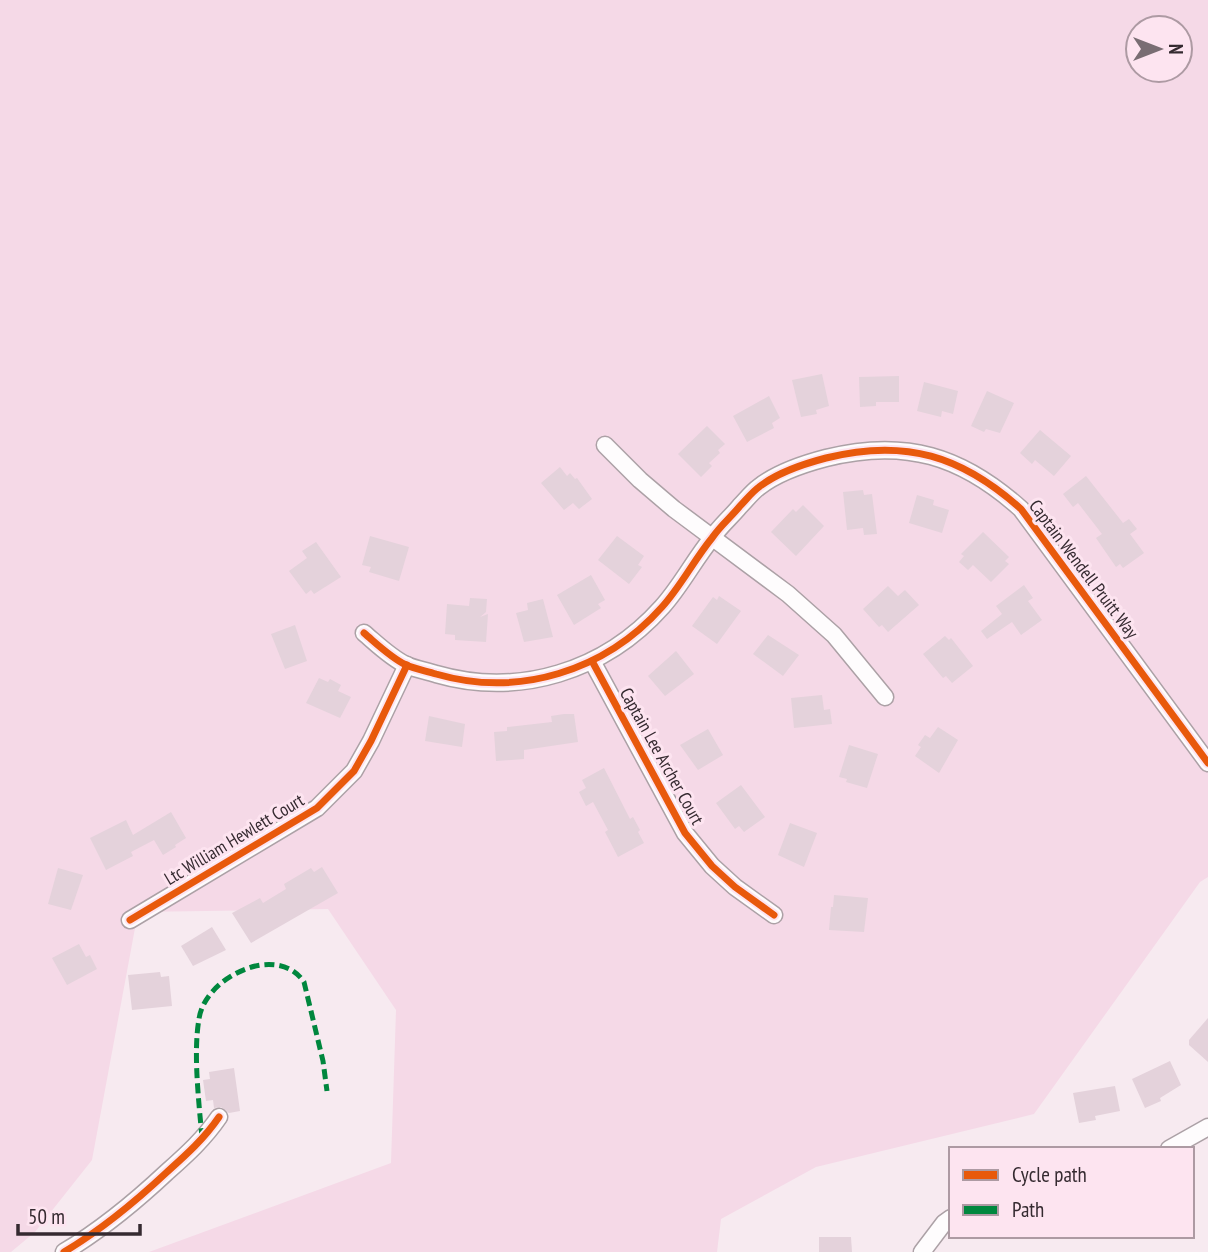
<svg xmlns="http://www.w3.org/2000/svg" width="1208" height="1252" viewBox="0 0 1208 1252" font-family="'PT Sans Narrow',sans-serif">
<style>
.green{fill:#f5d9e7;fill-rule:evenodd}
.building{fill:#e4d2db}
.lines{fill:none;stroke-linecap:round;stroke-linejoin:round}
.minor-casing{stroke:#aca1a6;stroke-width:19}
.minor{stroke:#fefcfd;stroke-width:16}
.quiet{stroke:#00873e;stroke-width:5;stroke-dasharray:10 5;stroke-linecap:butt}
.cycleway-casing{stroke:#fde4f0;stroke-width:11}
.cycleway{stroke:#e8590c;stroke-width:7}
.labels{text-anchor:middle;dominant-baseline:central;stroke-width:6;stroke-linejoin:round;paint-order:stroke}
.street-label{font-size:18px;fill:#352a30;stroke:#fde4f0}
</style>
<rect width="100%" height="100%" fill="#f7eaf0"/>
<!-- green -->
<path class="green" d="M 0,0 L 1208,0 L 1208,877 L 1200,882 L 1034,1114 L 816,1167 L 721,1219 L 717,1252 L 149,1252 L 391,1163 L 396,1010 L 328,909 L 138,912 L 92,1160 L 35,1232 L 11,1252 L 0,1252 ZM 1138,28 L 1180,28 L 1180,70 L 1138,70 Z"/>
<!-- building -->
<g class="building">
<path d="M 822,374 L 829,406 L 816,410 L 817,414 L 801,417 L 792,380 Z"/>
<path d="M 899,376 L 899,402 L 876,402 L 876,406 L 860,407 L 859,377 Z"/>
<path d="M 924,382 L 958,391 L 953,414 L 942,411 L 941,417 L 917,411 Z"/>
<path d="M 987,391 L 1014,403 L 1000,433 L 986,429 L 984,432 L 971,426 Z"/>
<path d="M 769,396 L 780,418 L 772,423 L 774,428 L 747,442 L 733,416 Z"/>
<path d="M 707,426 L 725,444 L 718,450 L 720,453 L 709,463 L 712,466 L 701,477 L 678,454 Z"/>
<path d="M 1040,430 L 1071,456 L 1054,476 L 1035,460 L 1032,464 L 1020,453 Z"/>
<path d="M 560,467 L 567,476 L 570,473 L 575,479 L 577,478 L 592,499 L 579,509 L 573,503 L 564,510 L 541,483 Z"/>
<path d="M 1086,476 L 1123,523 L 1129,519 L 1137,529 L 1130,534 L 1144,553 L 1123,568 L 1120,564 L 1116,567 L 1107,554 L 1096,538 L 1102,534 L 1078,503 L 1073,507 L 1063,494 Z"/>
<path d="M 863,490 L 864,495 L 872,494 L 877,534 L 864,535 L 863,528 L 847,530 L 843,492 Z"/>
<path d="M 917,495 L 934,500 L 933,505 L 949,510 L 942,533 L 909,523 Z"/>
<path d="M 803,505 L 824,526 L 796,556 L 771,532 L 793,509 L 796,512 Z"/>
<path d="M 983,532 L 1009,557 L 1005,561 L 1009,564 L 991,582 L 973,565 L 968,570 L 959,562 L 964,556 L 961,554 Z"/>
<path d="M 370,536 L 409,547 L 399,581 L 369,572 L 371,567 L 362,565 Z"/>
<path d="M 617,536 L 644,556 L 638,565 L 642,567 L 629,584 L 598,560 Z"/>
<path d="M 316,542 L 341,577 L 314,594 L 311,590 L 306,594 L 289,571 L 307,558 L 302,551 Z"/>
<path d="M 591,575 L 605,600 L 598,604 L 601,608 L 574,625 L 557,595 Z"/>
<path d="M 1024,585 L 1033,598 L 1028,601 L 1042,620 L 1021,635 L 1012,622 L 987,639 L 981,631 L 1002,614 L 996,606 Z"/>
<path d="M 888,586 L 898,596 L 905,590 L 919,605 L 888,632 L 882,625 L 879,627 L 863,609 Z"/>
<path d="M 719,596 L 741,611 L 717,644 L 692,626 L 713,597 L 717,600 Z"/>
<path d="M 470,598 L 487,599 L 486,612 L 480,617 L 488,614 L 486,642 L 455,640 L 455,635 L 445,634 L 447,604 L 469,606 Z"/>
<path d="M 543,599 L 553,637 L 524,642 L 516,613 L 528,610 L 527,603 Z"/>
<path d="M 295,625 L 307,661 L 285,669 L 271,634 Z"/>
<path d="M 768,635 L 799,655 L 783,676 L 753,654 Z"/>
<path d="M 945,636 L 949,640 L 951,638 L 973,666 L 952,683 L 946,676 L 943,678 L 923,654 Z"/>
<path d="M 676,651 L 694,674 L 665,696 L 648,676 Z"/>
<path d="M 319,678 L 328,682 L 330,679 L 341,685 L 338,691 L 351,697 L 340,718 L 306,703 Z"/>
<path d="M 822,695 L 824,710 L 830,709 L 832,724 L 794,728 L 791,698 Z"/>
<path d="M 564,714 L 574,714 L 578,742 L 524,750 L 524,759 L 496,761 L 494,732 L 507,731 L 507,727 L 552,722 L 551,716 Z"/>
<path d="M 429,716 L 465,724 L 462,747 L 425,741 Z"/>
<path d="M 938,727 L 958,740 L 939,773 L 915,756 L 921,747 L 918,745 L 925,735 L 930,738 Z"/>
<path d="M 708,729 L 723,755 L 698,770 L 680,745 Z"/>
<path d="M 849,745 L 878,754 L 867,788 L 846,782 L 847,779 L 839,777 Z"/>
<path d="M 604,768 L 630,819 L 633,817 L 640,830 L 638,832 L 644,843 L 618,857 L 605,832 L 608,830 L 593,802 L 586,806 L 579,792 L 586,788 L 582,780 Z"/>
<path d="M 741,785 L 765,817 L 744,832 L 739,826 L 735,829 L 716,803 Z"/>
<path d="M 171,812 L 186,838 L 175,845 L 176,847 L 163,855 L 154,840 L 131,852 L 133,856 L 106,870 L 90,838 L 126,820 L 133,835 Z"/>
<path d="M 790,823 L 817,833 L 804,867 L 778,855 Z"/>
<path d="M 322,867 L 338,893 L 251,943 L 232,913 L 260,898 L 263,903 L 286,889 L 284,884 L 311,868 L 314,872 Z"/>
<path d="M 58,868 L 83,875 L 71,910 L 48,904 Z"/>
<path d="M 834,895 L 868,898 L 864,932 L 829,930 L 831,907 L 833,907 Z"/>
<path d="M 212,927 L 226,950 L 193,966 L 181,946 Z"/>
<path d="M 79,944 L 86,957 L 90,955 L 97,969 L 67,985 L 52,958 Z"/>
<path d="M 160,972 L 161,977 L 169,976 L 172,1006 L 132,1010 L 128,975 Z"/>
<path d="M 1208,1018 L 1208,1062 L 1189,1045 L 1189,1040 Z"/>
<path d="M 1170,1061 L 1181,1085 L 1160,1098 L 1161,1101 L 1145,1108 L 1132,1079 Z"/>
<path d="M 234,1068 L 240,1111 L 229,1113 L 221,1107 L 214,1108 L 213,1100 L 206,1101 L 203,1080 L 210,1079 L 209,1072 Z"/>
<path d="M 1115,1086 L 1120,1111 L 1095,1116 L 1096,1120 L 1079,1123 L 1073,1093 Z"/>
<path d="M 819,1237 L 851,1237 L 852,1252 L 819,1252 Z"/>
</g>
<g class="lines">
<defs>
<g id="minor">
<path d="M 605,445 L 640,480 L 674,509 L 788,594 L 834,635 L 885,697"/>
<path d="M 364,633 C 377,644 390,657 406,665 C 415,669 427,671 436,674 C 519,698 605,671 662,607 C 681,586 694,560 712,538 C 720,526 731,517 740,506 C 746,500 752,492 759,487 C 778,472 803,464 826,458 C 905,438 962,456 1021,509 L 1208,763"/>
<path d="M 592,661 L 685,833 L 712,866 L 735,887 L 774,915"/>
<path d="M 130,920 L 317,808 L 354,771 L 371,741 L 407,665"/>
<path d="M 1169,1149 L 1208,1127"/>
<path d="M 64,1252 C 101,1230 135,1202 167,1172 C 186,1155 204,1139 219,1117"/>
<path d="M 922,1252 L 944,1223 L 951,1218"/>
</g>
</defs>
<!-- minor casing -->
<use href="#minor" class="minor-casing"/>
<!-- minor -->
<use href="#minor" class="minor"/>
<!-- quiet -->
<path class="quiet" d="M 202,1138 C 199,1103 193,1053 199,1019 C 203,991 234,969 261,965 C 278,963 294,967 304,982 L 323,1061 L 327,1091"/>
<defs>
<g id="cycleway">
<path d="M 364,633 C 377,644 390,657 406,665 C 415,669 427,671 436,674 C 519,698 605,671 662,607 C 681,586 694,560 712,538 C 720,526 731,517 740,506 C 746,500 752,492 759,487 C 778,472 803,464 826,458 C 905,438 962,456 1021,509 L 1208,763"/>
<path d="M 592,661 L 685,833 L 712,866 L 735,887 L 774,915"/>
<path d="M 130,920 L 317,808 L 354,771 L 371,741 L 407,665"/>
<path d="M 64,1252 C 101,1230 135,1202 167,1172 C 186,1155 204,1139 219,1117"/>
</g>
</defs>
<!-- cycleway casing -->
<use href="#cycleway" class="cycleway-casing"/>
<!-- cycleway -->
<use href="#cycleway" class="cycleway"/>
</g>
<g class="labels">
<!-- street labels -->
<g class="street-label">
<text transform="translate(1084 569) rotate(53)">Captain Wendell Pruitt Way</text>
<text transform="translate(662 756) rotate(61)">Captain Lee Archer Court</text>
<text transform="translate(234 839) rotate(-31)">Ltc William Hewlett Court</text>
</g>
</g>
<!-- legend -->
<rect x="949" y="1147" width="245" height="91" fill="#fde4f0" stroke="#ad9aa3" stroke-width="2"/>
<rect x="963" y="1170" width="35" height="10" fill="#e8590c" stroke="#ad9aa3" stroke-width="2"/>
<text x="1012" y="1182" font-size="21" fill="#352a30">Cycle path</text>
<rect x="963" y="1205" width="35" height="10" fill="#00873e" stroke="#ad9aa3" stroke-width="2"/>
<text x="1012" y="1217" font-size="21" fill="#352a30">Path</text>
<!-- north arrow -->
<g transform="translate(1159 49) rotate(90)"><circle r="33" fill="#fde4f0" stroke="#ad9aa3" stroke-width="2"/>
<path d="M0-5L12 26L0 18L-12 26Z" fill="#796d73"/>
<text y="-10" font-size="19" font-weight="bold" text-anchor="middle" fill="#352a30">N</text>
</g>
<!-- scale -->
<path d="M18 1224v10h122v-10" fill="none" stroke="#352a30" stroke-width="3.5"/>
<text x="28" y="1224" font-size="21" fill="#352a30" stroke="#fde4f0" stroke-width="5" paint-order="stroke">50 m</text>
</svg>
